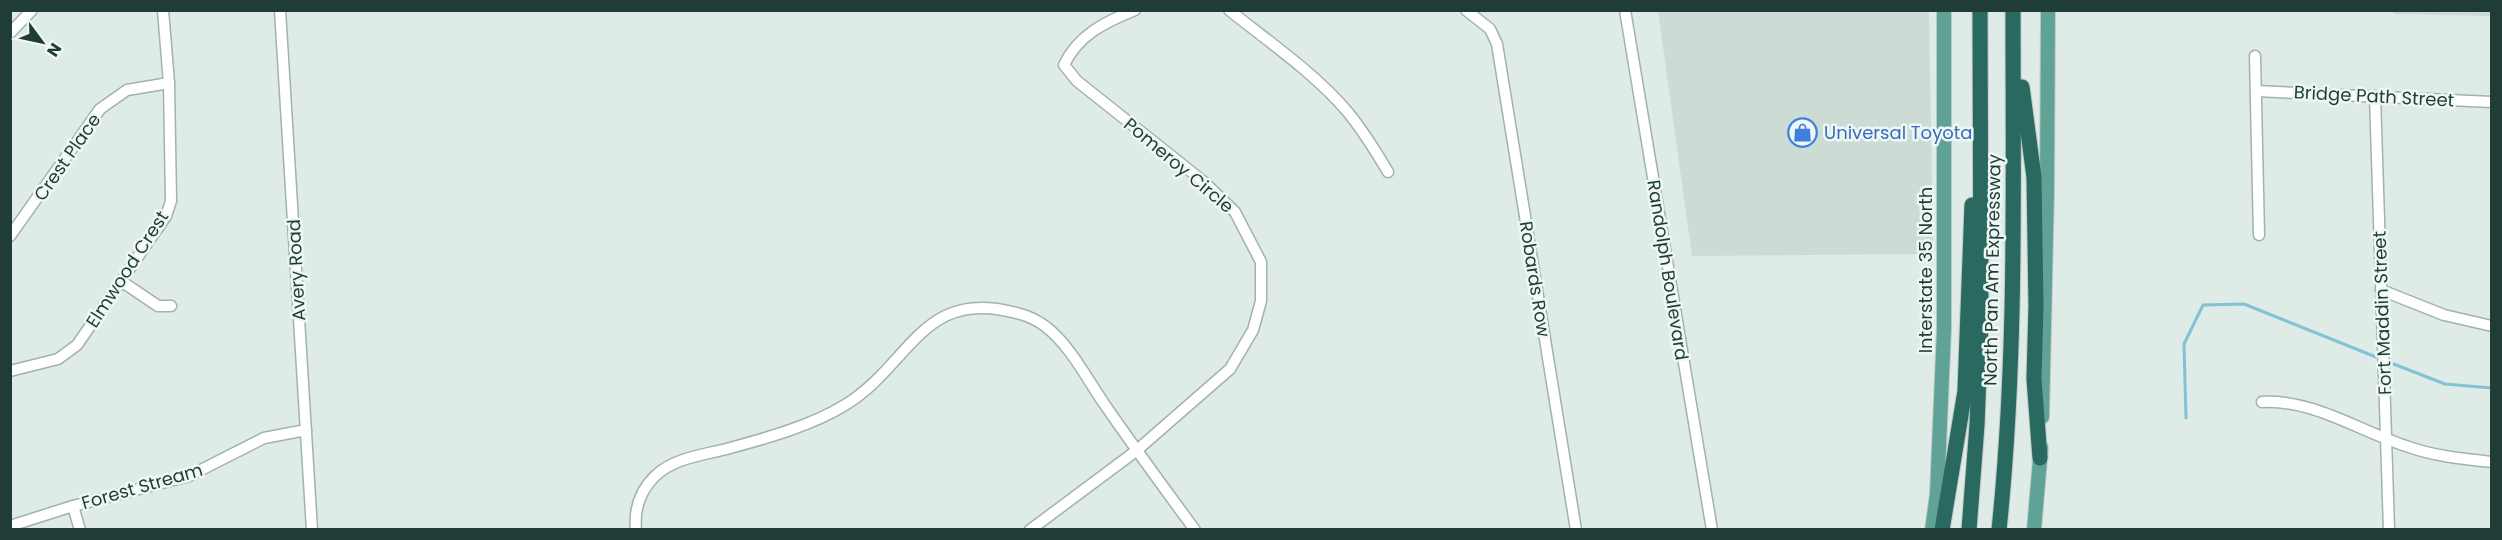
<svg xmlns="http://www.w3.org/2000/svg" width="2502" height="540" viewBox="0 0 2502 540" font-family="Poppins,sans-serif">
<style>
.built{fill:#cddbd5}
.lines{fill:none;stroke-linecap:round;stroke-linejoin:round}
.stream{stroke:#82c2d4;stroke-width:3}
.minor-casing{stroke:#a1b3ae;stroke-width:13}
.major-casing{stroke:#c0c8c7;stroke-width:16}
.highway-casing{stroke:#c0c8c7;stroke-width:17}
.minor{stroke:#fff;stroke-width:10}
.major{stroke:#60a396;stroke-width:14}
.highway{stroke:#296960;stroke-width:15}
.labels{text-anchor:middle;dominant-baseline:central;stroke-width:5;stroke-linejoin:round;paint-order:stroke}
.street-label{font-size:18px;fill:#1f3c36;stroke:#eff7f4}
.shop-label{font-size:18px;fill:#366cbe;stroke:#eff7f4;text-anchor:start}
</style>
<rect width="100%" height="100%" fill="#deebe6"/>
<!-- built -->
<g class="built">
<path d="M 1658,11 L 1929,11 L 1933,254 L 1692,256 Z"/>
<path d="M 2391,11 L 2491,11 L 2491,16 L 2395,14 Z"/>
</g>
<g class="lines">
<!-- stream -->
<g class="stream">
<path d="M 2391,363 L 2445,384 L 2492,388"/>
<path d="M 2186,418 L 2184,344 L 2203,305 L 2244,304 L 2376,357"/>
</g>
<defs>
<g id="minor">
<path d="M 280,10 L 312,530"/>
<path d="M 1229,10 C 1269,42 1313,72 1346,110 C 1362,129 1375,150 1388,172"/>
<path d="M 1466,10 L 1490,29 L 1497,44 L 1576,530"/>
<path d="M 1625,10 L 1712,530"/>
<path d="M 10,33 L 32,10"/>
<path d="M 2255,56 L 2259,235"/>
<path d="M 2256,91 L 2492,102"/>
<path d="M 2375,96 L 2389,530"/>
<path d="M 10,236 L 100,109 L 127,90 L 169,83"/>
<path d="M 121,281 L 158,306 L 171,306"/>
<path d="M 2381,290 L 2444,315 L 2492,326"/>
<path d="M 10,371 L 58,359 L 77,345 L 166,216 L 171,201 L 169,83 L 163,10"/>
<path d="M 2262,402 C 2313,399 2359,431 2406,446 C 2433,456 2463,459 2492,462"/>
<path d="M 73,506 L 80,530"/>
<path d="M 10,526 L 73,506 L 189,476 L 264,438 L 306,430"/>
<path d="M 636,530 C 634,510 640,491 655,476 C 675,457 705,455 730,448 C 767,438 813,425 845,405 C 912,364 922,285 1020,314 C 1028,316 1038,321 1045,326 C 1070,345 1087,379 1105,405 C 1134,447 1164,488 1195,530"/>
<path d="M 1030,530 L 1136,451 L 1230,369 L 1253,330 L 1261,301 L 1261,262 L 1235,212 L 1204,182 L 1077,81 L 1064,65 C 1078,35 1105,22 1135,10"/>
</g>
<g id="major">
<path d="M 2042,417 L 2047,191 L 2048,10"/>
<path d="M 1932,530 L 1937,494 L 1944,329 L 1944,10"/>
<path d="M 2034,530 L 2041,448"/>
</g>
<g id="highway">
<path d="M 2022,87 L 2034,177 L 2036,306 L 2034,379 L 2040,458"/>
<path d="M 1942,530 L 1965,391 L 1972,205"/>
<path d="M 1969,530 L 1977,425 L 1981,323 L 1980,10"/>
<path d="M 1999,530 C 2017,357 2013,184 2013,10"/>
</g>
</defs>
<!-- minor casing -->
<use href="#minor" class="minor-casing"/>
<!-- major casing -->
<use href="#major" class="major-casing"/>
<!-- highway casing -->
<use href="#highway" class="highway-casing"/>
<!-- minor -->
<use href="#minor" class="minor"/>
<!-- major -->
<use href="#major" class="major"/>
<!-- highway -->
<use href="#highway" class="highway"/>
</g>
<!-- icons -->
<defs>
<symbol id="shop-ring" viewBox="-11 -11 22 22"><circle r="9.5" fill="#eff7f4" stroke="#3f7fe0" stroke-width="1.5"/><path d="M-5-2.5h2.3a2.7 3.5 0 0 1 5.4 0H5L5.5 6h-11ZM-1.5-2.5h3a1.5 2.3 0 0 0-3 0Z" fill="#3f7fe0"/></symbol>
</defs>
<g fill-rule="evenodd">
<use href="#shop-ring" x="1786" y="116" width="33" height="33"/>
</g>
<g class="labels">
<!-- street labels -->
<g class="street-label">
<text transform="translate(2374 96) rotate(3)">Bridge Path Street</text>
<text transform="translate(67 157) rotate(-55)">Crest Place</text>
<text transform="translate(1179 165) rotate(40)">Pomeroy Circle</text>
<text transform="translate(127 269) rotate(-57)">Elmwood Crest</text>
<text transform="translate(296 270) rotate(-93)">Avery Road</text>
<text transform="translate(1668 270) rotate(81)">Randolph Boulevard</text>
<text transform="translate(1925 270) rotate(-90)">Interstate 35 North</text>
<text transform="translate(1992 270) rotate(-89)">North Pan Am Expressway</text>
<text transform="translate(1535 279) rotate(81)">Robards Row</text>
<text transform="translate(2382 313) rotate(-92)">Fort Maddin Street</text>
<text transform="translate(142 486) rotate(-16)">Forest Stream</text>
</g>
<!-- shop labels -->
<g class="shop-label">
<text x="1824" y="132">Universal Toyota</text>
</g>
</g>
<!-- border -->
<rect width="2502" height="540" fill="none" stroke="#1f3c36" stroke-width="24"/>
<!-- north arrow -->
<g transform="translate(42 42) rotate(123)" stroke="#eff7f4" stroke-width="4.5" paint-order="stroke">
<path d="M0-4.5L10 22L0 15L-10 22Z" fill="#1f3c36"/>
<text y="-9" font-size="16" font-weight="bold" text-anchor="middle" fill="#1f3c36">N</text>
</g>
</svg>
